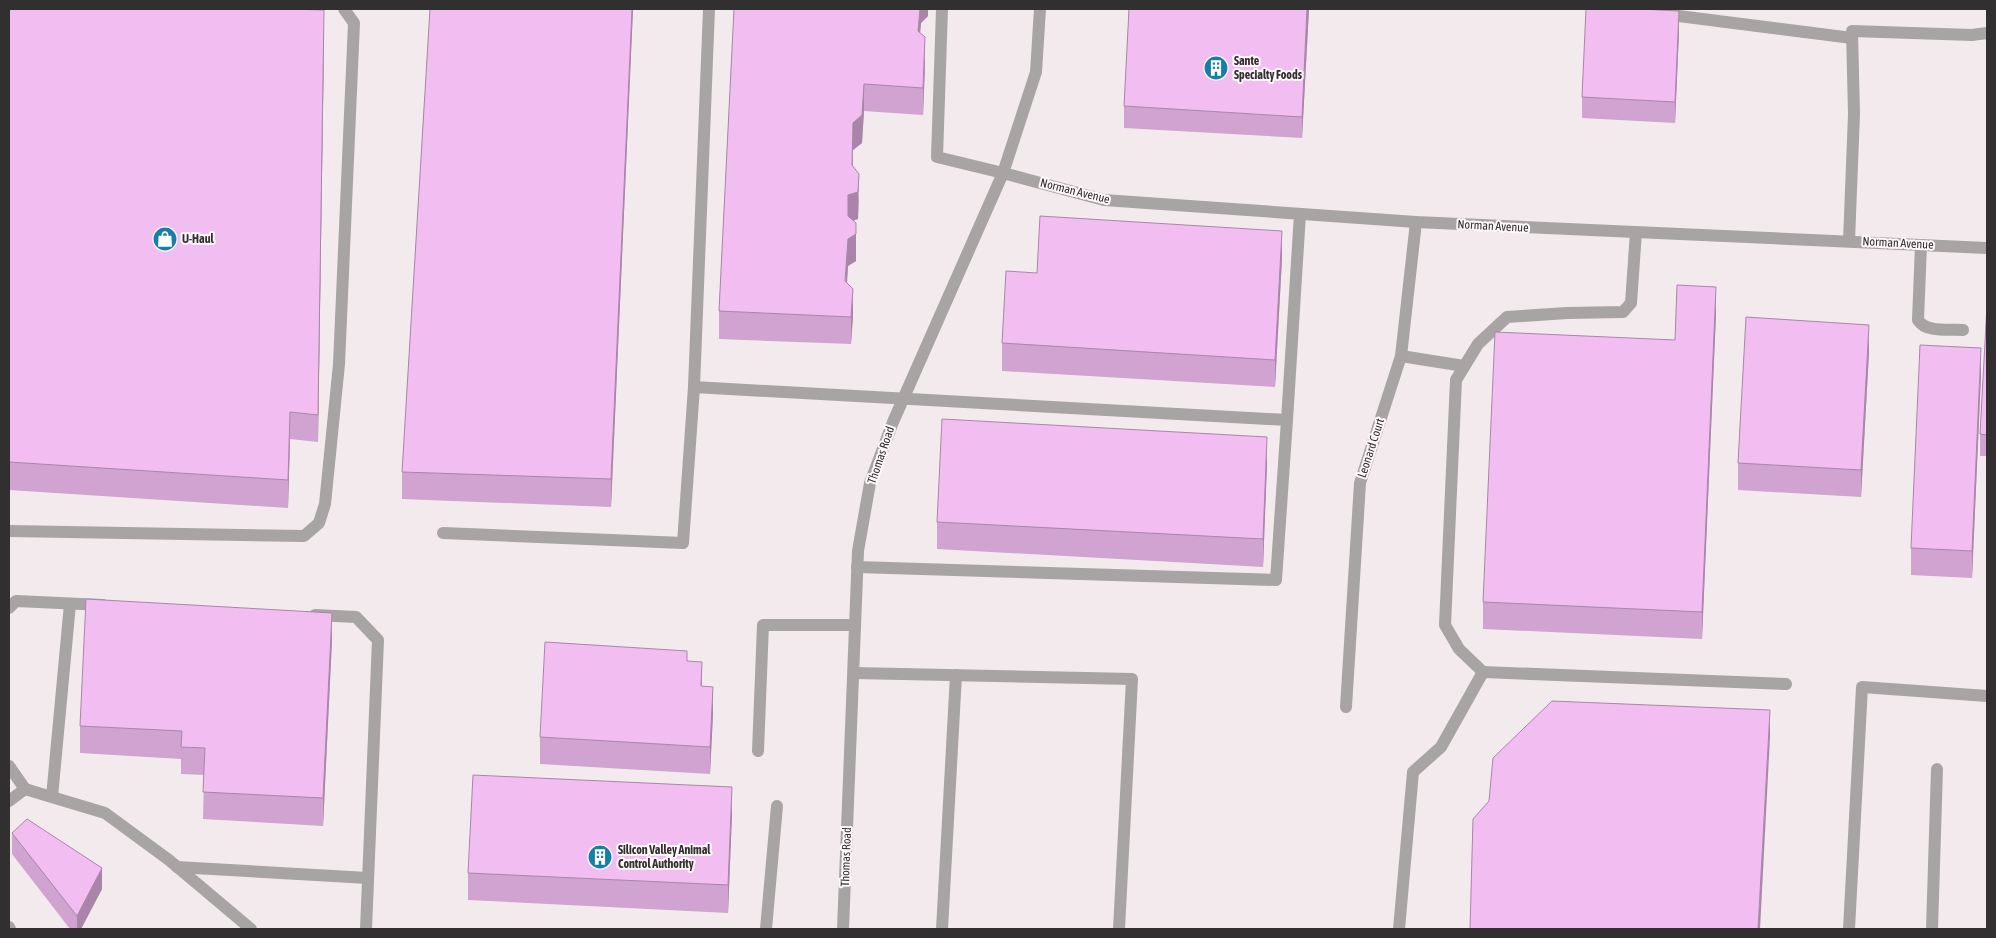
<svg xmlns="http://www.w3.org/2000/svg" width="1996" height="938" viewBox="0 0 1996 938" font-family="'Asap Condensed',sans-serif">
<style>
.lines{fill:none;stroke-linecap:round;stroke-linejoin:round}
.service{stroke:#a8a4a4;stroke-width:12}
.minor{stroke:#a8a4a4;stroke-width:12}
.tertiary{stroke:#a8a4a4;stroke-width:12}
.wall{fill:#d0a3d0}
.shaded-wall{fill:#a985a9}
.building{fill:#f2bef2;stroke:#a985a9}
.labels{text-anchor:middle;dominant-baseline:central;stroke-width:4;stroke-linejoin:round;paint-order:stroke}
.poi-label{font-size:12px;font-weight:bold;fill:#322f30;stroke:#fff8fb;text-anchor:start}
.street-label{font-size:12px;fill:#322f30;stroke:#fff8fb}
</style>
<rect width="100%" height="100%" fill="#f3eaee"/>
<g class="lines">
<!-- service -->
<g class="service">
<path d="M 709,9 L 694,387 L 1287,420 L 1276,580 L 857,567"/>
<path d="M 942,9 L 937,157 L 1003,173"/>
<path d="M 1663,14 L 1852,38"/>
<path d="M 1849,241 L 1854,114 L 1852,31 L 1972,35 L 1987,33"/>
<path d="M 1921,245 L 1918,320 C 1926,333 1949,329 1963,330"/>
<path d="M 1401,356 L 1464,366"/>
<path d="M 1287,420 L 1300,214"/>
<path d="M 9,531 L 304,536 L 319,523 L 325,504 L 339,364 L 354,23 L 344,9"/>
<path d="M 443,533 L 683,543 L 694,387"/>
<path d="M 9,608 L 16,601 L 103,605"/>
<path d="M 315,615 L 356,617 L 378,640 L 366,929"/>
<path d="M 1483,672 L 1459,649 L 1445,625 L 1456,380 L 1478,344 L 1507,317 L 1567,313 L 1623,312 L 1631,303 L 1636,232"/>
<path d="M 854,673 L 1132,679 L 1119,929"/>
<path d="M 758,751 L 763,625 L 855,625"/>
<path d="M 9,766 L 25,789"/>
<path d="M 52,797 L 70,604"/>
<path d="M 9,801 L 25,789 L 105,813 L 169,860 L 251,929"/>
<path d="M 177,867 L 368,878"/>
<path d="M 766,929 L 777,806"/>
<path d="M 942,929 L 956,675"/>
<path d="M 1399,929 L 1413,772 L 1441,747 L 1483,672 L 1786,684"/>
<path d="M 1849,929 L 1862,687 L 1987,696"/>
<path d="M 1932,929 L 1937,769"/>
</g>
<!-- minor -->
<g class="minor">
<path d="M 1346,707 L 1360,483 L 1401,356 L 1416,222"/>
<path d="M 9,927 L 10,929"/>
</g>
<!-- tertiary -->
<g class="tertiary">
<path d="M 1003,173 L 1104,200 L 1416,222 L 1987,248"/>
<path d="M 843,929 L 858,551 L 870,483 L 893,422 L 1003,173 L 1036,72 L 1040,9"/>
</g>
</g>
<!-- wall -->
<g class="wall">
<path d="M 9,9 L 324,38 L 318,442 L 290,439 L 288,508 L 9,490 Z"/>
<path d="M 430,9 L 633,9 L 611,507 L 402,499 L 402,472 Z"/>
<path d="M 734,9 L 928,9 L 928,16 L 921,23 L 920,32 L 925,65 L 923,115 L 864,111 L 862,143 L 853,150 L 853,166 L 859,201 L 858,219 L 853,221 L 856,250 L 856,261 L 848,266 L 847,283 L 853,316 L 851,344 L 719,339 L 719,311 Z"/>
<path d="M 1129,9 L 1309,9 L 1302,138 L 1124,128 L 1124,106 Z"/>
<path d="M 1679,32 L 1675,123 L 1582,118 L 1582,97 Z"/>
<path d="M 1282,258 L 1275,387 L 1002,371 L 1002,343 L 1037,273 Z"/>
<path d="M 1987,305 L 1987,456 L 1980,456 L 1980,434 Z"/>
<path d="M 1716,314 L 1702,639 L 1483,629 L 1483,602 Z"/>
<path d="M 1869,352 L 1861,497 L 1738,490 L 1738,463 Z"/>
<path d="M 1981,375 L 1972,578 L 1911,575 L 1911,548 Z"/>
<path d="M 1267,464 L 1263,567 L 937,549 L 937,522 Z"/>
<path d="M 332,640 L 323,826 L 203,819 L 204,775 L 181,774 L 181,759 L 80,753 L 80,726 Z"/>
<path d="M 687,661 L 702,686 L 713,714 L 710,774 L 540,764 L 540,737 Z"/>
<path d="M 732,814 L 728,913 L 468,900 L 468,873 Z"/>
<path d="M 12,833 L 102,889 L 81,929 L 70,929 L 12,854 Z"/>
</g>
<!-- shaded-wall -->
<g class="shaded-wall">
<path d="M 632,9 L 633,9 L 611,507 L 611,479 Z"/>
<path d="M 920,9 L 928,9 L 928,16 L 921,23 L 918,58 L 918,31 Z"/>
<path d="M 1307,9 L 1309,9 L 1302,138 L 1302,117 Z"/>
<path d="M 324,10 L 324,38 L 318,442 L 318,415 Z"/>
<path d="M 1679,11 L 1679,32 L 1675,123 L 1675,102 Z"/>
<path d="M 925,37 L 925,65 L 923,115 L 923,88 Z"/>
<path d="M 864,84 L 864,111 L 862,143 L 853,150 L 852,193 L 853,123 Z"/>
<path d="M 859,174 L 858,219 L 848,222 L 856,223 L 856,261 L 848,266 L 845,309 L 848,195 Z"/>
<path d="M 1282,231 L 1282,258 L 1275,387 L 1275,360 Z"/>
<path d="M 1716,287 L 1716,314 L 1702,639 L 1702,612 Z"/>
<path d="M 853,289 L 853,316 L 851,344 L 851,317 Z"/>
<path d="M 1869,325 L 1869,352 L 1861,497 L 1861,470 Z"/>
<path d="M 1981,348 L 1981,375 L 1972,578 L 1972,551 Z"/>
<path d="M 290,412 L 290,439 L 288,508 L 288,480 Z"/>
<path d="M 1267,437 L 1267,464 L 1263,567 L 1263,539 Z"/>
<path d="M 332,613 L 332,640 L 323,826 L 323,798 Z"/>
<path d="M 702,662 L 702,690 L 701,686 Z"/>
<path d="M 713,687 L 713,714 L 710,774 L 710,747 Z"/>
<path d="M 1770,710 L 1770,737 L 1760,929 L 1758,929 Z"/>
<path d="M 732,787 L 732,814 L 728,913 L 728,885 Z"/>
<path d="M 102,868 L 102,889 L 81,929 L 77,929 L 77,916 Z"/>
</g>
<!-- building -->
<g class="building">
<path d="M 9,9 L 283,9 L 324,10 L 318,415 L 290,412 L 288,480 L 9,462 Z"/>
<path d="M 430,9 L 632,9 L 611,479 L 402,472 Z"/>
<path d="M 734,9 L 920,9 L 918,31 L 925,37 L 923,88 L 864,84 L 862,115 L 853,123 L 852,165 L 859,174 L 858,192 L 848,195 L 848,216 L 856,223 L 856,234 L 848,239 L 845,281 L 853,289 L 851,317 L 719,311 Z"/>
<path d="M 1129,9 L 1307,9 L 1302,117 L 1124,106 Z"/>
<path d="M 1586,9 L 1640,9 L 1679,11 L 1675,102 L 1582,97 Z"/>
<path d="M 1040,216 L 1282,231 L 1275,360 L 1002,343 L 1006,271 L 1037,273 Z"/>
<path d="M 1677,285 L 1716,287 L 1702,612 L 1483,602 L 1495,332 L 1675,340 Z"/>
<path d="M 1987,305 L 1987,435 L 1980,434 Z"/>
<path d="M 1746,317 L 1869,325 L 1861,470 L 1738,463 Z"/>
<path d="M 1920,345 L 1981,348 L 1972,551 L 1911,548 Z"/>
<path d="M 942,419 L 1267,437 L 1263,539 L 937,522 Z"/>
<path d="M 86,599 L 332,613 L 323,798 L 203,792 L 205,748 L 181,747 L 182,731 L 80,726 Z"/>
<path d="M 545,642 L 687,651 L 687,661 L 702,662 L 701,686 L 713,687 L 710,747 L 540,737 Z"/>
<path d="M 1552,701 L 1770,710 L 1758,929 L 1470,929 L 1473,819 L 1489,801 L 1493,758 Z"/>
<path d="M 473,775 L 732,787 L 728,885 L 468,873 Z"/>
<path d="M 27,819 L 102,868 L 77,916 L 12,833 Z"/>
</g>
<!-- icons -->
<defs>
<symbol id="building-disc" viewBox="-11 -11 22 22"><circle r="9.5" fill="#157fa8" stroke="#fff8fb"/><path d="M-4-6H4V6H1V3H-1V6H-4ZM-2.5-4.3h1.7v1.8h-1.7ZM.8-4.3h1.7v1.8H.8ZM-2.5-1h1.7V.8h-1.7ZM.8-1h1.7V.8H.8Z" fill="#fff"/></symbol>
<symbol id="shop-disc" viewBox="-11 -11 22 22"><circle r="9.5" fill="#157fa8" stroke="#fff8fb"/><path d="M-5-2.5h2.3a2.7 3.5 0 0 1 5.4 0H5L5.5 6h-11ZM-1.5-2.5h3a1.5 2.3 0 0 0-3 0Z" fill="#fff"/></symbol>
</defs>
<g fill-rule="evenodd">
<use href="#building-disc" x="1202" y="54" width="28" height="28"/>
<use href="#shop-disc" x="151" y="225" width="28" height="28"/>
<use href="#building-disc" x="586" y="843" width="28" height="28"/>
</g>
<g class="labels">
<!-- poi labels -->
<g class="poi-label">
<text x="1234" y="61">Sante<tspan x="1234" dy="14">Specialty Foods</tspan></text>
<text x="182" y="239">U-Haul</text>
<text x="618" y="850">Silicon Valley Animal<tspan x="618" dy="14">Control Authority</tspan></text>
</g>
<!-- street labels -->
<g class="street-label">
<text transform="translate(1075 191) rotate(14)">Norman Avenue</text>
<text transform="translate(1493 226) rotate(3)">Norman Avenue</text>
<text transform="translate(1898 243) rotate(3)">Norman Avenue</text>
<text transform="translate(1371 448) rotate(-72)">Leonard Court</text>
<text transform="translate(881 455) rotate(-71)">Thomas Road</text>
<text transform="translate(846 857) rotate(-88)">Thomas Road</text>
</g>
</g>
<!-- border -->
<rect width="1996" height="938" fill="none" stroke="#322f30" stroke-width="20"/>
</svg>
